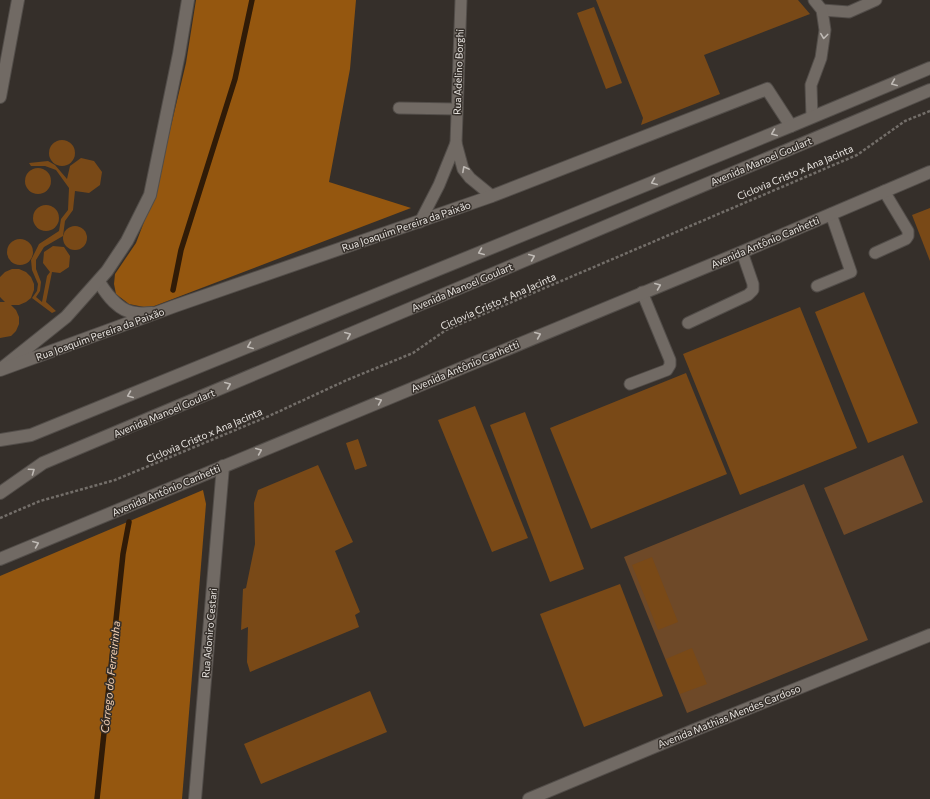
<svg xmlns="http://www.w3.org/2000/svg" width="930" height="799" viewBox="0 0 930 799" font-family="Commissioner,sans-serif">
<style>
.green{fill:#6e4928}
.forest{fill:#95570f}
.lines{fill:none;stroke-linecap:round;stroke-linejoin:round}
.stream{stroke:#301b07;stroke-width:5.5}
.building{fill:#794917}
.service-casing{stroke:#524d49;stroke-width:13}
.minor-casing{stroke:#524d49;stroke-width:14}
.tertiary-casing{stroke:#524d49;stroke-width:14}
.secondary-casing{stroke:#524d49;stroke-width:14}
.path{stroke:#736e69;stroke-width:2.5;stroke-dasharray:3 2;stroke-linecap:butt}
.service{stroke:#716a64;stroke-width:11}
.minor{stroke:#716a64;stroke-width:12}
.tertiary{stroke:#716a64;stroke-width:12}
.secondary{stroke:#716a64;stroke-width:12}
.oneway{stroke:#bfbab5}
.labels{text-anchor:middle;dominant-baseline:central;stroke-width:3;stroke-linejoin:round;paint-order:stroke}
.street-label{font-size:10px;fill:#e9e5e1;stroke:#352f2a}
.water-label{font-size:11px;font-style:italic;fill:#f4d0b2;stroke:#352f2a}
</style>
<rect width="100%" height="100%" fill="#352f2a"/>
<!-- green -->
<g class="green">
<path d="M 903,455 L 923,502 L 844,535 L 824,488 Z"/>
<path d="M 804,484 L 868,640 L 687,713 L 624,557 Z"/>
</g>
<!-- forest -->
<g class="forest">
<path d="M 196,0 L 356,0 L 350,69 L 329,182 L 411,208 L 149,308 L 129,304 L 116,294 L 114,284 L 115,274 L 136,243 L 155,193 L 186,63 Z"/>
<path d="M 203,490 L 206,504 L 182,799 L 0,799 L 0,576 Z"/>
</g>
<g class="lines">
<!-- stream -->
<g class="stream">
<path d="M 173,290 L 181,250 L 235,79 L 252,0"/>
<path d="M 97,799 L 123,554 L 129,522"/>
</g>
</g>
<!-- building -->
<g class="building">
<path d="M 596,0 L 798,0 L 810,14 L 704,55 L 720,94 L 641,125 L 643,118 Z"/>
<path d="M 594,7 L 622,83 L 606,89 L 577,13 Z"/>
<circle cx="62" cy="153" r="13"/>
<path d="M 81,158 L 94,161 L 102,172 L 100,185 L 89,193 L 75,191 L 73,210 L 65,221 L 63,236 L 44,247 L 36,260 L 36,269 L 41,282 L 40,291 L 36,297 L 42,302 L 47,276 L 50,272 L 43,263 L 44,252 L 53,246 L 64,247 L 70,256 L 69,267 L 60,273 L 52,272 L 46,302 L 56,311 L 52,313 L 32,298 L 37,291 L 38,284 L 32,270 L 31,260 L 39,244 L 59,231 L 61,219 L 68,210 L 69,188 L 56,170 L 45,166 L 31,166 L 29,163 L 48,161 L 55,165 L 67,179 L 70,166 Z"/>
<circle cx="38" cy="181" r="13"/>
<circle cx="46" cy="218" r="13"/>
<path d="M 930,208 L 930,261 L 912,215 Z"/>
<circle cx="75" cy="238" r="12"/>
<circle cx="20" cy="252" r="13"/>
<path d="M 12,269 L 19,269 L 26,272 L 31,277 L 34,284 L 34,290 L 31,298 L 26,302 L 19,305 L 11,305 L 16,310 L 19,317 L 19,324 L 16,331 L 11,336 L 0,338 L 0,302 L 5,302 L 0,297 L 0,277 L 5,272 Z"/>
<path d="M 864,292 L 918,423 L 868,443 L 815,312 Z"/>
<path d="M 800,307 L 857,448 L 740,495 L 683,354 Z"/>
<path d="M 686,373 L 727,474 L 591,529 L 550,428 Z"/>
<path d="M 475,406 L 528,538 L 492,552 L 438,420 Z"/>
<path d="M 525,412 L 584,569 L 550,582 L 490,425 Z"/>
<path d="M 358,439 L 367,466 L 355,470 L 346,443 Z"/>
<path d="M 318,465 L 353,542 L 335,551 L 360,612 L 355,615 L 359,627 L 250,672 L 247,662 L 248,627 L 241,630 L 243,589 L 246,588 L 255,544 L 254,503 L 258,490 Z"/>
<path d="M 652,557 L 678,622 L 658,630 L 632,565 Z"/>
<path d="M 620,584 L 663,696 L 584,727 L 540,614 Z"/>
<path d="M 692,648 L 707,684 L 680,694 L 666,659 Z"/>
<path d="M 370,691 L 387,732 L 261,784 L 244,744 Z"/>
</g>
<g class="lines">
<defs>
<g id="service">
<path d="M 822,10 L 849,12 L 876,0"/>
<path d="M 399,108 L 457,109"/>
<path d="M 812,117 L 811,85 L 821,58 L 825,30 L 822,10 L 814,0"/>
<path d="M 456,143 L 461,0"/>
<path d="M 420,222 L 439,185 L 456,143 L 463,169 L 470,178 L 492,196"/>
<path d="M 875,253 L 906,239 L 908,236 L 908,231 L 884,191"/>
<path d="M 817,286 L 851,272 L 831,214"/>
<path d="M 688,323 L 748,295 L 753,290 L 753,284 L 742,252"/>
<path d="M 630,384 L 667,370 L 670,365 L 670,360 L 642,292"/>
</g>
<g id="minor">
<path d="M 0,97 L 18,0"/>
<path d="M 99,282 C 107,295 119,312 136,313 C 141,314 147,313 152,313"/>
<path d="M 1,369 L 66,317 L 107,271 L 127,241 L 150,195 L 179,54 L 188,0"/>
<path d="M 195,799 L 223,466"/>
<path d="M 529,799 L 692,731 L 930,635"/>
</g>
<g id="tertiary">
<path d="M 0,370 L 175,306 L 492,196 L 767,89 L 791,126"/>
<path d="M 0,559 L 742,252 L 930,172"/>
</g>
<g id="secondary">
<path d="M 0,440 L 31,435 L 791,126 L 930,68"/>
<path d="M 0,493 L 43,463 L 930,90"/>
</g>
</defs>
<!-- service casing -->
<use href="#service" class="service-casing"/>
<!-- minor casing -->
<use href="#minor" class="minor-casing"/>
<!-- tertiary casing -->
<use href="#tertiary" class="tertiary-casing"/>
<!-- secondary casing -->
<use href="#secondary" class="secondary-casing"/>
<!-- path -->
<path class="path" d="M 0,518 L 40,501 L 115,480 L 269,416 L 347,380 L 413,353 L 446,330 L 857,155 L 905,121 L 930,111"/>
<!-- service -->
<use href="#service" class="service"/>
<!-- minor -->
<use href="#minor" class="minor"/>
<!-- tertiary -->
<use href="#tertiary" class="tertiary"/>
<!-- secondary -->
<use href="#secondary" class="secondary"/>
</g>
<!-- one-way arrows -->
<defs><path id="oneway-chevron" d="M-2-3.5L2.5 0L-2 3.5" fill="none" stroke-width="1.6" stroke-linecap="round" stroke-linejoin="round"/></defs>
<g class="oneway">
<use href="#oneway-chevron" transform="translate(824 36) rotate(97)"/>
<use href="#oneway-chevron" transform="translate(894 83) rotate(158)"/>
<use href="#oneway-chevron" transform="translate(774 133) rotate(158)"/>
<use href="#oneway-chevron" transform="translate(465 169) rotate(-118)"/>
<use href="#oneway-chevron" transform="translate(654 182) rotate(158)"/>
<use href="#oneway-chevron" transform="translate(481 252) rotate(158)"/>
<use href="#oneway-chevron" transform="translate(532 257) rotate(-23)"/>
<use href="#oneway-chevron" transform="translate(658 286) rotate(-22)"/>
<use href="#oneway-chevron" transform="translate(348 335) rotate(-23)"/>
<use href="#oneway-chevron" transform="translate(538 335) rotate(-23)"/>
<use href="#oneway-chevron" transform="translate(250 346) rotate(158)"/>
<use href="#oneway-chevron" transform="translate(228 385) rotate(-23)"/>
<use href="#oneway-chevron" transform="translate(130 395) rotate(158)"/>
<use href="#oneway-chevron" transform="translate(379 401) rotate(-23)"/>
<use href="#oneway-chevron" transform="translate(259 451) rotate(-23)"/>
<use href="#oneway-chevron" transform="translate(32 471) rotate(-35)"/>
<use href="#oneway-chevron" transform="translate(36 544) rotate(-22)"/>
</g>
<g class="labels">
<!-- street labels -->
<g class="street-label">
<text transform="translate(458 72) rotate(-88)">Rua Adelino Borghi</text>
<text transform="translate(761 161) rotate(-23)">Avenida Manoel Goulart</text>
<text transform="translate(795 172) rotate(-23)">Ciclovia Cristo x Ana Jacinta</text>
<text transform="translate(406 226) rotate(-19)">Rua Joaquim Pereira da Paixão</text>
<text transform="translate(765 242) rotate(-23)">Avenida Antônio Canhetti</text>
<text transform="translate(462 287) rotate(-23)">Avenida Manoel Goulart</text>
<text transform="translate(498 301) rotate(-24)">Ciclovia Cristo x Ana Jacinta</text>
<text transform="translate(100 334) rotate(-20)">Rua Joaquim Pereira da Paixão</text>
<text transform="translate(465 366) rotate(-23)">Avenida Antônio Canhetti</text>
<text transform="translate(164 413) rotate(-23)">Avenida Manoel Goulart</text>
<text transform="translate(204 435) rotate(-23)">Ciclovia Cristo x Ana Jacinta</text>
<text transform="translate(166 490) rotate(-23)">Avenida Antônio Canhetti</text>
<text transform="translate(209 633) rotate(-85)">Rua Adoniro Cestari</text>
<text transform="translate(729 716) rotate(-22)">Avenida Mathias Mendes Cardoso</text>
</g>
<!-- water labels -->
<g class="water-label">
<text transform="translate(110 677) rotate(-84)">Córrego do Ferreirinha</text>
</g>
</g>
</svg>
